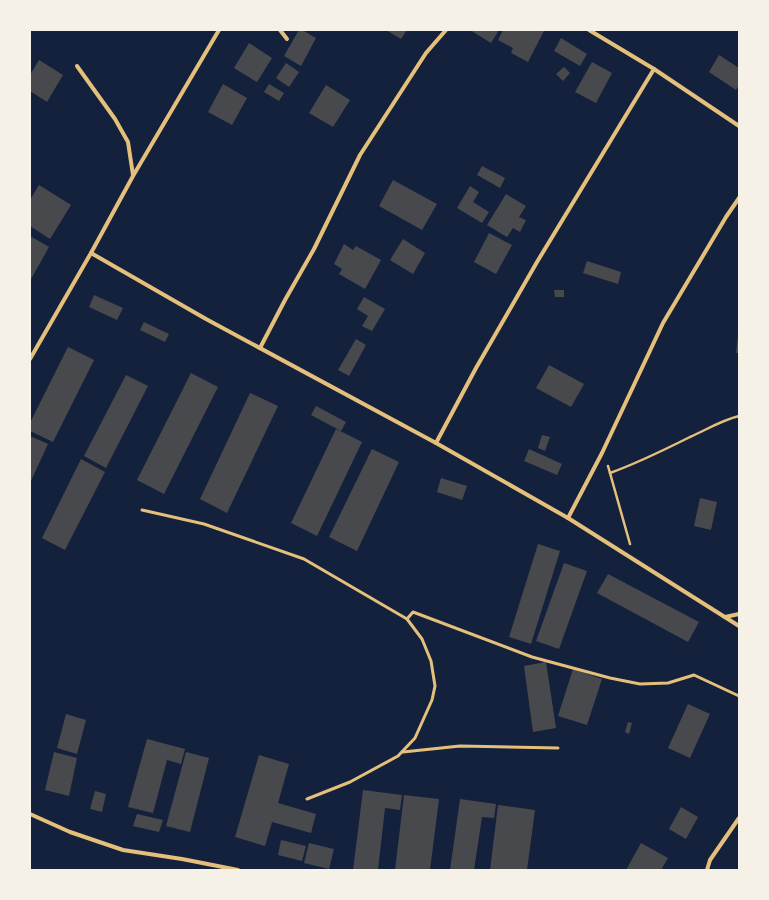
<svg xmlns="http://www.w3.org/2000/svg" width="769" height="900" viewBox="0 0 769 900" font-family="'Archivo Narrow',sans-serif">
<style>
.building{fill:#48494c}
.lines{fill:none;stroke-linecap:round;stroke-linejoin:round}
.path{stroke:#e5c07b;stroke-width:2.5}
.service{stroke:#e5c07b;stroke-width:3}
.minor{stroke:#e5c07b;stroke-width:4}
</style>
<rect width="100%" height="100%" fill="#14213d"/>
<!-- building -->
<g class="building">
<path d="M 299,30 L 302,30 L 316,38 L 301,66 L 284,56 Z"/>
<path d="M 386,30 L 407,30 L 401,39 Z"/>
<path d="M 470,30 L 499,30 L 491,43 Z"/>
<path d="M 503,30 L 542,30 L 544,31 L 528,62 L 511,53 L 513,48 L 498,40 Z"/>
<path d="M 561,38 L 587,54 L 580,66 L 554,51 Z"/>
<path d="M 249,43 L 272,58 L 257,82 L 234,68 Z"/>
<path d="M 719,55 L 739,68 L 739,85 L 736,90 L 709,72 Z"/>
<path d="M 39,60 L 63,75 L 47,102 L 30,91 L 30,75 Z"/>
<path d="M 592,62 L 612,73 L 596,103 L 575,92 Z"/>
<path d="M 286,63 L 299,72 L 289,87 L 276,78 Z"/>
<path d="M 564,67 L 570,73 L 563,81 L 556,74 Z"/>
<path d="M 223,84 L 247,98 L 232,125 L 208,112 Z"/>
<path d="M 269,84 L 284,93 L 279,101 L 264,92 Z"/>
<path d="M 326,85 L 350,100 L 333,127 L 309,113 Z"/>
<path d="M 482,166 L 505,178 L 500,188 L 477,175 Z"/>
<path d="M 393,180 L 437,204 L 422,230 L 379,206 Z"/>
<path d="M 39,185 L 71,205 L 50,239 L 30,226 L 30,200 Z"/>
<path d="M 470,186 L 479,192 L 473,202 L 489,212 L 482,223 L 457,208 Z"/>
<path d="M 506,194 L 526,206 L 519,217 L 526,220 L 520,232 L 513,228 L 507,237 L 487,225 Z"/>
<path d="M 489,233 L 512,245 L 496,274 L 474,262 Z"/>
<path d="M 30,236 L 49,247 L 31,279 L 30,278 Z"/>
<path d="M 403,239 L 425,253 L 413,274 L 390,260 Z"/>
<path d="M 344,244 L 353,250 L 356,246 L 381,260 L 365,289 L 339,274 L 342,269 L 334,264 Z"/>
<path d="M 587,261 L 621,272 L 618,284 L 583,273 Z"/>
<path d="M 554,290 L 564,290 L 564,297 L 555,297 Z"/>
<path d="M 94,295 L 123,308 L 117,320 L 89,307 Z"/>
<path d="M 364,297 L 385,309 L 372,331 L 362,326 L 368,316 L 357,309 Z"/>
<path d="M 144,322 L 169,334 L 165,342 L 140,330 Z"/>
<path d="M 738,335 L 739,335 L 739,353 L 736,353 Z"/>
<path d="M 356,339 L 366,345 L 349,376 L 338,370 Z"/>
<path d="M 68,347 L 94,360 L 53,442 L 30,431 L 30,423 Z"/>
<path d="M 549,365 L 584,384 L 571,407 L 536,388 Z"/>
<path d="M 191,373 L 218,387 L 164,494 L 137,480 Z"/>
<path d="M 126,375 L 148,386 L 106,468 L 84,456 Z"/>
<path d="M 250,393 L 278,406 L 227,513 L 200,499 Z"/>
<path d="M 316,406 L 346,422 L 341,431 L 311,415 Z"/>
<path d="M 336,429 L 362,442 L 317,536 L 291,523 Z"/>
<path d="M 542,435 L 550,437 L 545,451 L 538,448 Z"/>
<path d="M 30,436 L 48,444 L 30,483 Z"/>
<path d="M 372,449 L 399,462 L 357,551 L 329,537 Z"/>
<path d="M 529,449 L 562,464 L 557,475 L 524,461 Z"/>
<path d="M 81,459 L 105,472 L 65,550 L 42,538 Z"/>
<path d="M 441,478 L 467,486 L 462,500 L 437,492 Z"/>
<path d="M 700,498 L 717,502 L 711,530 L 694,526 Z"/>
<path d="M 538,544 L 560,551 L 531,644 L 509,637 Z"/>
<path d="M 564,563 L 587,571 L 559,649 L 536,641 Z"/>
<path d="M 608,574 L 699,622 L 688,642 L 597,593 Z"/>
<path d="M 546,662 L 556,728 L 533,732 L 524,666 Z"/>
<path d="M 573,669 L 602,679 L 587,725 L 558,716 Z"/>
<path d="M 688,704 L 710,714 L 690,758 L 668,748 Z"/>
<path d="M 66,714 L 86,720 L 77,754 L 57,748 Z"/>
<path d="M 628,722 L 632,723 L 629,734 L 625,732 Z"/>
<path d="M 147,739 L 185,749 L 181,764 L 167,760 L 153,813 L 128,807 Z"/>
<path d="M 54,752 L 77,758 L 69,796 L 45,790 Z"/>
<path d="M 186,752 L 209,758 L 190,832 L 166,826 Z"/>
<path d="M 259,755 L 289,764 L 278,803 L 316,814 L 311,833 L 272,822 L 265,846 L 235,837 Z"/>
<path d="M 363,790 L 402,795 L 400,810 L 385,808 L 378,870 L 353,870 Z"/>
<path d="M 95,791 L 106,794 L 102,812 L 90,809 Z"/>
<path d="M 404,795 L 439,799 L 430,870 L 395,870 Z"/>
<path d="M 460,799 L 496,804 L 494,818 L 482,817 L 474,870 L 450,870 Z"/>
<path d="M 498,805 L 535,810 L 527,870 L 490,870 Z"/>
<path d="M 681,807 L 698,817 L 686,839 L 669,829 Z"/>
<path d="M 137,814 L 163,820 L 159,832 L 133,826 Z"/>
<path d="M 281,840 L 306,846 L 302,861 L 278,855 Z"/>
<path d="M 309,843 L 334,849 L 329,869 L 304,863 Z"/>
<path d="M 641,843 L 668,858 L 661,870 L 626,870 Z"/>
</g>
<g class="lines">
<!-- path -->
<g class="path">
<path d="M 608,466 L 630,544"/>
<path d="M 610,473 C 638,463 664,450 690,437 C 706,430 722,420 739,416"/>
</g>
<!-- service -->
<g class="service">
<path d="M 142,510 L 204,524 L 304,559 L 407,619 L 413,612 L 532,657 L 610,678 L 640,684 L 668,683 L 694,675 L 739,696"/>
<path d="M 403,752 L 460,746 L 558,748"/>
<path d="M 307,799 L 350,782 L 398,756 L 415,738 L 432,700 L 435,686 L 431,661 L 422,639 L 407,619"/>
</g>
<!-- minor -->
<g class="minor">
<path d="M 280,30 L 287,39"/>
<path d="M 589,30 L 654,69 L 739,126"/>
<path d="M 77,66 L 115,119 L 128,142 L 133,175"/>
<path d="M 91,253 L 206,319 L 436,443 L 568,518 L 739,626"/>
<path d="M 260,348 L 285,300 L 314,249 L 360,155 L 426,53 L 446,30"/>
<path d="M 30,359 L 91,253 L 133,176 L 219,30"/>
<path d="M 436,443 L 476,368 L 537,262 L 654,69"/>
<path d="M 568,518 L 602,453 L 663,323 L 726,217 L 739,198"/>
<path d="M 725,617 L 739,614"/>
<path d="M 30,814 L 70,832 L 123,850 L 182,859 L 238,870"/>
<path d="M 707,870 L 710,860 L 739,818"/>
</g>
</g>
<!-- border -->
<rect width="769" height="900" fill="none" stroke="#f6f1e7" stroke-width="62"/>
</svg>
